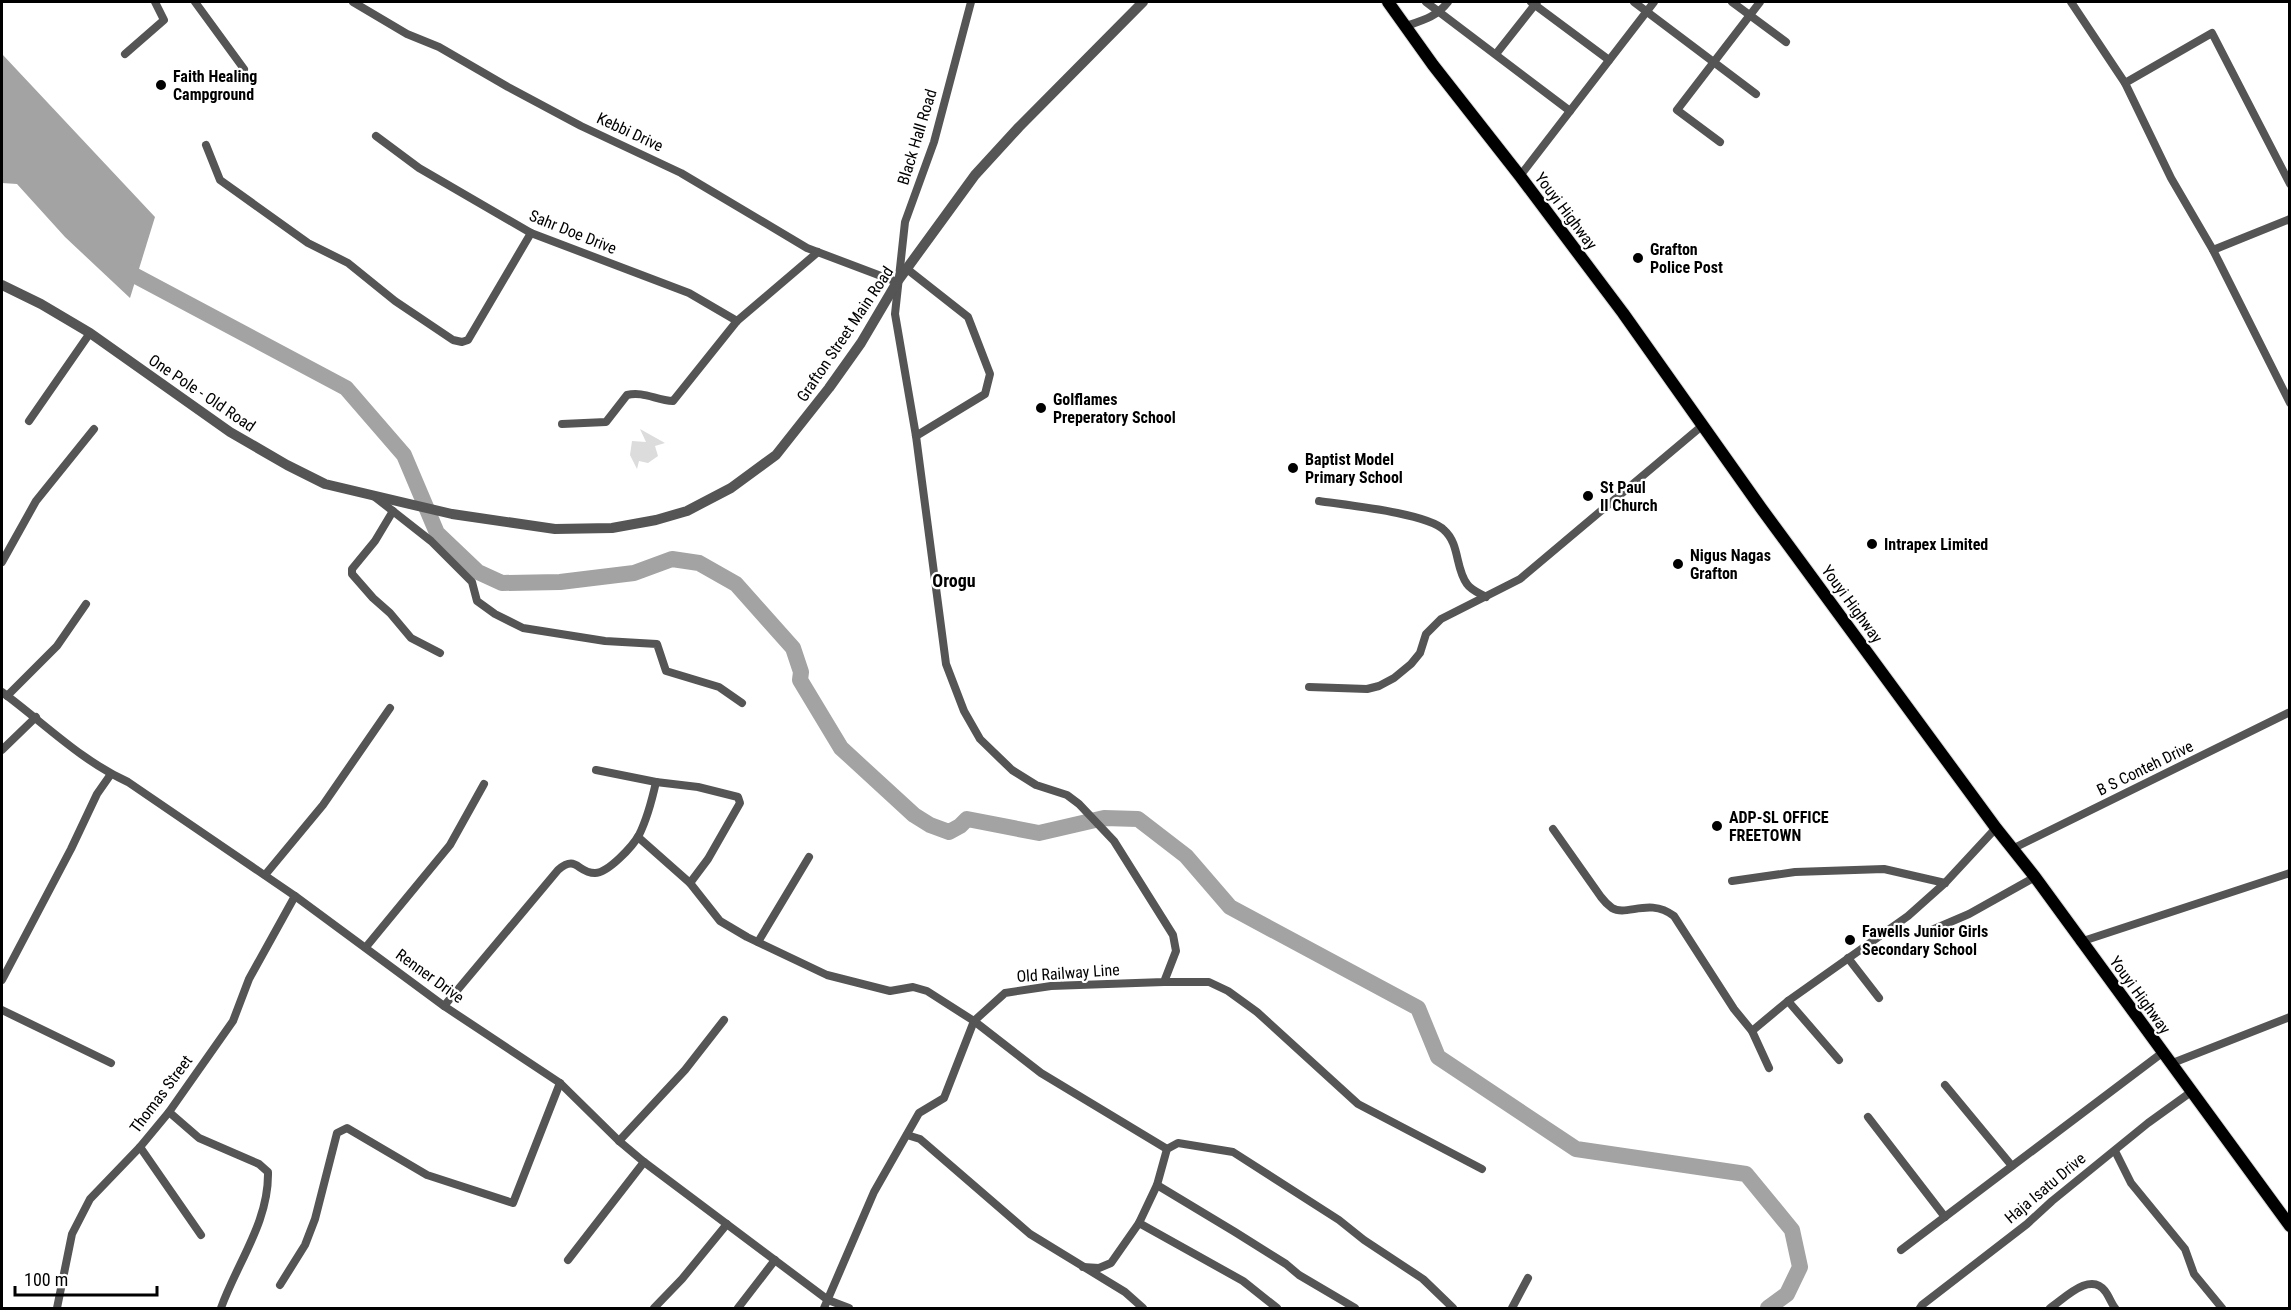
<svg xmlns="http://www.w3.org/2000/svg" width="2291" height="1310" viewBox="0 0 2291 1310" font-family="'Roboto Condensed',sans-serif">
<style>
.green{fill:#dcdcdc}
.water{fill:#a3a3a3}
.lines{fill:none;stroke-linecap:round;stroke-linejoin:round}
.river{stroke:#a3a3a3;stroke-width:16}
.primary-casing{stroke:#dbdbdb;stroke-width:14}
.minor{stroke:#555;stroke-width:8}
.tertiary{stroke:#555;stroke-width:10}
.primary{stroke:#000;stroke-width:12}
.poi-dot{fill:#000;stroke:#fff;stroke-width:2}
.labels{text-anchor:middle;dominant-baseline:central;stroke-width:4.5;stroke-linejoin:round;paint-order:stroke}
.poi-label{font-size:16px;font-weight:bold;fill:#000;stroke:#fff;text-anchor:start}
.street-label{font-size:16px;fill:#000;stroke:#fff}
.neighbourhood-label{font-size:18px;font-weight:bold;fill:#000;stroke:#fff}
</style>
<rect width="100%" height="100%" fill="#fff"/>
<!-- green -->
<path class="green" d="M 640,429 L 665,443 L 655,446 L 658,456 L 648,463 L 639,461 L 637,469 L 630,455 L 632,441 L 646,442 Z"/>
<!-- water -->
<path class="water" d="M 2,54 L 155,217 L 130,298 L 65,237 L 17,184 L 2,183 Z"/>
<g class="lines">
<!-- river -->
<path class="river" d="M 117,266 L 346,388 L 404,455 L 437,533 L 478,572 L 502,583 L 560,582 L 634,573 L 672,559 L 699,563 L 736,584 L 793,648 L 801,672 L 800,680 L 841,748 L 914,815 L 930,825 L 949,832 L 960,826 L 967,819 L 1039,833 L 1104,818 L 1138,819 L 1186,856 L 1230,907 L 1418,1008 L 1438,1057 L 1576,1149 L 1746,1174 L 1792,1230 L 1800,1267 L 1787,1294 L 1768,1308"/>
<defs>
<path id="primary" d="M 1388,2 L 1433,65 L 1520,176 L 1623,313 L 1761,508 L 1996,828 L 2035,877 L 2290,1226"/>
</defs>
<!-- primary casing -->
<use href="#primary" class="primary-casing"/>
<!-- minor -->
<g class="minor">
<path d="M 195,2 L 244,69"/>
<path d="M 353,2 L 407,34 L 439,47 L 508,87 L 581,126 L 681,173 L 807,248 L 897,282"/>
<path d="M 1426,2 L 1570,111"/>
<path d="M 1531,2 L 1609,60"/>
<path d="M 1634,2 L 1756,94"/>
<path d="M 1732,2 L 1786,42"/>
<path d="M 2071,2 L 2125,83 L 2171,178 L 2213,250 L 2290,403"/>
<path d="M 1406,26 C 1424,20 1436,17 1448,2"/>
<path d="M 125,54 L 164,20 L 155,2"/>
<path d="M 1496,54 L 1537,2"/>
<path d="M 2125,83 L 2212,33 L 2290,184"/>
<path d="M 376,136 L 419,168 L 531,233 L 689,293 L 737,321"/>
<path d="M 1720,142 L 1677,110 L 1760,2"/>
<path d="M 206,145 L 220,180 L 308,243 L 348,263 L 395,301 L 453,340 L 462,342 L 468,340 L 531,233"/>
<path d="M 1520,176 L 1654,2"/>
<path d="M 2213,250 L 2290,219"/>
<path d="M 907,269 L 968,317 L 990,374 L 985,394 L 916,436"/>
<path d="M 29,421 L 90,333"/>
<path d="M 562,424 L 606,422 L 627,395 C 643,391 656,400 673,401 L 737,321 L 818,252"/>
<path d="M 375,497 L 431,541 L 472,582 L 477,601 L 495,614 L 523,628 L 605,641 L 657,644 L 666,671 L 719,687 L 742,703"/>
<path d="M 1319,501 C 1345,505 1427,513 1444,530 C 1460,544 1455,568 1467,584 C 1471,590 1479,593 1486,597"/>
<path d="M 393,511 L 375,541 L 352,569 L 352,574 L 373,598 L 390,613 L 411,638 L 440,653"/>
<path d="M 2,562 L 36,501 L 94,429"/>
<path d="M 1309,687 L 1367,689 L 1379,686 L 1394,678 L 1411,664 L 1420,653 L 1426,634 L 1441,619 L 1520,579 L 1703,425"/>
<path d="M 2,692 C 44,723 80,760 128,782 L 295,896 L 444,1006 L 560,1083 L 619,1141 L 644,1162 L 828,1300 L 849,1308"/>
<path d="M 7,696 L 57,646 L 86,604"/>
<path d="M 2,750 L 36,717"/>
<path d="M 656,782 L 698,787 L 738,797 L 740,803 L 708,859 L 690,883"/>
<path d="M 1553,829 L 1601,897 C 1604,901 1608,905 1612,908 C 1627,917 1649,897 1674,916 L 1734,1009 L 1752,1031 L 1769,1068"/>
<path d="M 638,837 L 690,883 L 720,921 L 747,937 L 827,975 L 890,991 L 913,987 L 927,991 L 974,1021 L 1041,1073 L 1167,1149"/>
<path d="M 2012,849 L 2290,712"/>
<path d="M 265,875 L 323,805 L 390,708"/>
<path d="M 1732,881 L 1795,872 L 1884,869 L 1945,883"/>
<path d="M 1927,932 L 1969,914 L 2035,877"/>
<path d="M 758,942 L 809,857"/>
<path d="M 2080,942 L 2290,873"/>
<path d="M 366,947 L 450,845 L 484,784"/>
<path d="M 1848,958 L 1879,998"/>
<path d="M 2,980 L 71,849 L 97,794 L 111,774"/>
<path d="M 1164,982 L 1209,982 L 1228,991 L 1257,1012 L 1358,1104 L 1482,1169"/>
<path d="M 1788,1001 L 1839,1060"/>
<path d="M 444,1006 L 558,870 C 577,854 577,873 595,873 C 608,873 633,846 639,835 C 647,819 652,800 656,782 L 596,770"/>
<path d="M 2,1010 L 111,1063"/>
<path d="M 1752,1031 L 1788,1001 L 1908,916 L 1945,883 L 1996,828"/>
<path d="M 2170,1064 L 2290,1017"/>
<path d="M 1945,1085 L 2012,1166"/>
<path d="M 169,1112 L 199,1138 L 259,1164 L 268,1172 C 269,1222 237,1263 221,1308"/>
<path d="M 1868,1117 L 1945,1217"/>
<path d="M 907,1135 L 920,1139 L 1030,1234 L 1125,1292 L 1143,1308"/>
<path d="M 619,1141 L 685,1070 L 724,1020"/>
<path d="M 140,1147 L 201,1235"/>
<path d="M 2115,1151 L 2131,1183 L 2185,1249 L 2194,1274 L 2222,1308"/>
<path d="M 1157,1185 L 1235,1232 L 1286,1264 L 1299,1275 L 1355,1308"/>
<path d="M 1139,1223 L 1243,1281 L 1277,1308"/>
<path d="M 1901,1250 L 2162,1053"/>
<path d="M 568,1260 L 644,1162"/>
<path d="M 1083,1267 L 1099,1268 L 1111,1263 L 1139,1223 L 1157,1185 L 1167,1149 L 1178,1143 L 1233,1152 L 1339,1220 L 1364,1240 L 1423,1279 L 1453,1308"/>
<path d="M 280,1285 L 305,1245 L 315,1219 L 337,1133 L 347,1128 L 427,1175 L 513,1203 L 560,1083"/>
<path d="M 57,1308 L 72,1234 L 90,1199 L 140,1147 L 169,1112 L 233,1021 L 249,979 L 295,896"/>
<path d="M 654,1308 L 682,1279 L 727,1224"/>
<path d="M 738,1308 L 775,1260"/>
<path d="M 824,1308 L 874,1192 L 919,1113 L 944,1098 L 974,1021 L 1005,993 L 1051,986 L 1164,982 L 1176,951 L 1173,935 L 1114,841 L 1079,804 L 1067,795 L 1036,785 L 1012,770 L 980,739 L 964,711 L 946,664 L 916,436 L 895,314 L 905,222 L 934,142 L 971,2"/>
<path d="M 1512,1308 L 1528,1278"/>
<path d="M 1920,1308 L 1922,1305 L 2027,1224 L 2052,1201 L 2148,1123 L 2191,1092"/>
<path d="M 2050,1308 C 2064,1299 2090,1271 2105,1291 C 2109,1296 2111,1303 2115,1308"/>
</g>
<!-- tertiary -->
<path class="tertiary" d="M 2,285 L 41,304 L 90,333 L 230,432 L 287,465 L 325,484 L 452,514 L 555,529 L 612,528 L 656,520 L 687,511 L 731,488 L 776,455 L 829,388 L 861,343 L 897,282 L 975,175 L 1019,127 L 1143,2"/>
<!-- primary -->
<use href="#primary" class="primary"/>
</g>
<!-- markers -->
<g class="poi-dot">
<circle cx="161" cy="85" r="6"/>
<circle cx="1638" cy="258" r="6"/>
<circle cx="1041" cy="408" r="6"/>
<circle cx="1293" cy="468" r="6"/>
<circle cx="1588" cy="496" r="6"/>
<circle cx="1872" cy="544" r="6"/>
<circle cx="1678" cy="564" r="6"/>
<circle cx="1717" cy="826" r="6"/>
<circle cx="1850" cy="940" r="6"/>
</g>
<g class="labels">
<!-- poi labels -->
<g class="poi-label">
<text x="173" y="76">Faith Healing<tspan x="173" dy="18">Campground</tspan></text>
<text x="1650" y="249">Grafton<tspan x="1650" dy="18">Police Post</tspan></text>
<text x="1053" y="399">Golflames<tspan x="1053" dy="18">Preperatory School</tspan></text>
<text x="1305" y="459">Baptist Model<tspan x="1305" dy="18">Primary School</tspan></text>
<text x="1600" y="487">St Paul<tspan x="1600" dy="18">II Church</tspan></text>
<text x="1884" y="544">Intrapex Limited</text>
<text x="1690" y="555">Nigus Nagas<tspan x="1690" dy="18">Grafton</tspan></text>
<text x="1729" y="817">ADP-SL OFFICE<tspan x="1729" dy="18">FREETOWN</tspan></text>
<text x="1862" y="931">Fawells Junior Girls<tspan x="1862" dy="18">Secondary School</tspan></text>
</g>
<!-- street labels -->
<g class="street-label">
<text transform="translate(630 132) rotate(25)">Kebbi Drive</text>
<text transform="translate(917 137) rotate(-73)">Black Hall Road</text>
<text transform="translate(1566 211) rotate(53)">Youyi Highway</text>
<text transform="translate(573 232) rotate(22)">Sahr Doe Drive</text>
<text transform="translate(845 334) rotate(-56)">Grafton Street Main Road</text>
<text transform="translate(202 393) rotate(34)">One Pole - Old Road</text>
<text transform="translate(1852 604) rotate(54)">Youyi Highway</text>
<text transform="translate(2145 768) rotate(-26)">B S Conteh Drive</text>
<text transform="translate(1068 973) rotate(-4)">Old Railway Line</text>
<text transform="translate(430 976) rotate(36)">Renner Drive</text>
<text transform="translate(2140 995) rotate(54)">Youyi Highway</text>
<text transform="translate(161 1094) rotate(-53)">Thomas Street</text>
<text transform="translate(2045 1188) rotate(-40)">Haja Isatu Drive</text>
</g>
<!-- neighbourhood labels -->
<g class="neighbourhood-label">
<text x="954" y="580">Orogu</text>
</g>
</g>
<!-- border -->
<rect width="2291" height="1310" fill="none" stroke="#000000" stroke-width="6"/>
<!-- scale -->
<path d="M15 1286v9h142v-9" fill="none" stroke="#000000" stroke-width="3"/>
<text x="24" y="1286" font-size="18" fill="#000000" stroke="#ffffff" stroke-width="4.5" paint-order="stroke">100 m</text>
</svg>
